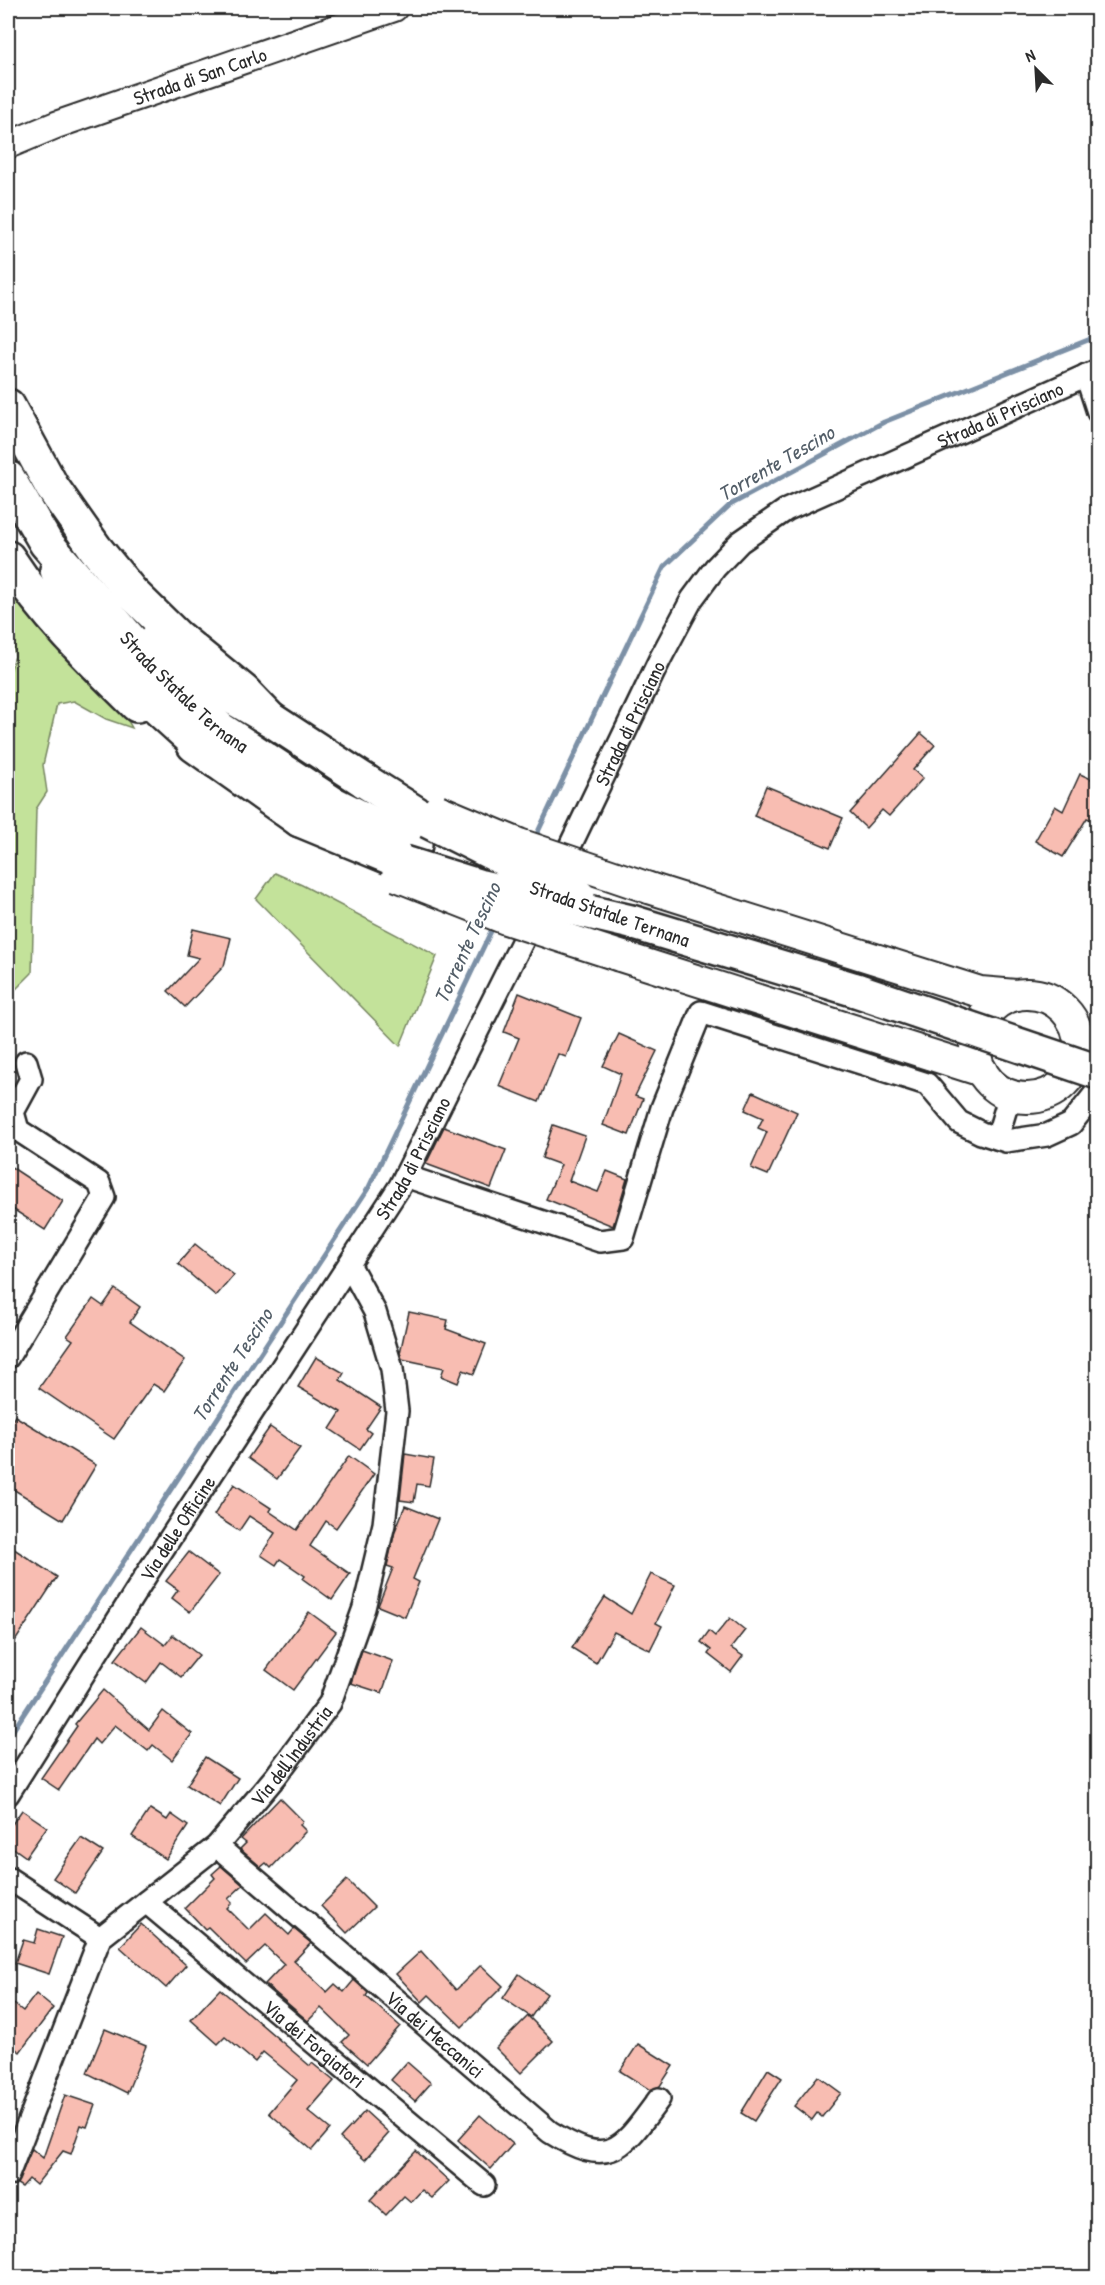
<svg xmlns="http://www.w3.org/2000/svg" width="1105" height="2285" viewBox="0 0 1105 2285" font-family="'Patrick Hand',sans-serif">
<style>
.green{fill:#c3e29a;stroke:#778662;stroke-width:1.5}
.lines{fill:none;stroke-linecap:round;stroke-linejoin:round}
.stream{stroke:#7b90a6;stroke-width:5}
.building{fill:#f8bdb2;stroke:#2b2b2b;stroke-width:1.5}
.minor-casing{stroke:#2b2b2b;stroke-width:26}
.tertiary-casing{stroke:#2b2b2b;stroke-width:30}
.secondary-casing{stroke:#2b2b2b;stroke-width:34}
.primary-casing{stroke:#2b2b2b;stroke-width:38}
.trunk-casing{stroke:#2b2b2b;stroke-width:38}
.minor{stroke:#fff;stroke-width:21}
.tertiary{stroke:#fff;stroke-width:26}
.secondary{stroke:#fff;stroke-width:30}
.primary{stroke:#fff;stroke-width:33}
.trunk{stroke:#fff;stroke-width:33}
.secondary-bridge-casing{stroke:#2b2b2b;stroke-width:34;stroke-linecap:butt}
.trunk-bridge-casing{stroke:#2b2b2b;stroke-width:38;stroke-linecap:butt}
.secondary-bridge{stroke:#fff;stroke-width:30}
.trunk-bridge{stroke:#fff;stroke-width:33}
.labels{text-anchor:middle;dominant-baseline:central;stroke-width:4.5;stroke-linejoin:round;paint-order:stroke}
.street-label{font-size:20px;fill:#2b2b2b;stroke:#fff}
.water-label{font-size:21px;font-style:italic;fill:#535e68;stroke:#fff}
</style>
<rect width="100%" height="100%" fill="#fff"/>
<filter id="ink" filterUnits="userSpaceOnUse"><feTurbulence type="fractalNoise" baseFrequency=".0167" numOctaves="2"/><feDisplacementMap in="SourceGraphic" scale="12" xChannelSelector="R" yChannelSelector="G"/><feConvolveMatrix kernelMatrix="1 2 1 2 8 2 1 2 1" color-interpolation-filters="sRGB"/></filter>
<g filter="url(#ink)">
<!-- green -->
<g class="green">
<path d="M 8,580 L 110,689 L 132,728 L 106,719 L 74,701 L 57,704 L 43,765 L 47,792 L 36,809 L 32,973 L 13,992 L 8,993 L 8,847 L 14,762 L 8,720 L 8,678 L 15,656 L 8,618 Z"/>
<path d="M 275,873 L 302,885 L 437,956 L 400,1046 L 256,899 Z"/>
</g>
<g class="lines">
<!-- stream -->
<g class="stream">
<path d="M 535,838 L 664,567 L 730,505 L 884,422 L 1098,336"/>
<path d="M 8,1738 L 369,1187 L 494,925"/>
</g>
</g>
<!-- building -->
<g class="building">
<path d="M 921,733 L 935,745 L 913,770 L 923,778 L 889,816 L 882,810 L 866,828 L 850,813 Z"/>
<path d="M 1080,774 L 1098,782 L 1098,809 L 1092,820 L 1087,818 L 1063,857 L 1035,841 L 1055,806 L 1063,811 Z"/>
<path d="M 766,786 L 843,818 L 830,848 L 754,816 Z"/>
<path d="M 193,929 L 231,938 L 224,966 L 185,1007 L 168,991 L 199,958 L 187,955 Z"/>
<path d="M 519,993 L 581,1018 L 566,1057 L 558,1054 L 539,1102 L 499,1086 L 519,1038 L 504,1032 Z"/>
<path d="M 619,1034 L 657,1051 L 635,1096 L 643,1099 L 629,1135 L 603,1125 L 621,1074 L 603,1066 Z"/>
<path d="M 753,1092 L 797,1112 L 768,1175 L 751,1168 L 767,1132 L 758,1128 L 763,1118 L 745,1110 Z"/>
<path d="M 553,1125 L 585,1136 L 569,1181 L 598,1192 L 607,1171 L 627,1179 L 613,1226 L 546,1199 L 561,1165 L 542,1158 Z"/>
<path d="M 444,1127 L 506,1150 L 491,1188 L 426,1164 Z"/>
<path d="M 8,1165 L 63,1201 L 45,1230 L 8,1206 Z"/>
<path d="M 195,1244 L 234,1275 L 216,1296 L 178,1264 Z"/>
<path d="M 115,1289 L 140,1307 L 130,1322 L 185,1360 L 164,1391 L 153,1384 L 114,1439 L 39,1388 L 73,1340 L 67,1336 L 93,1299 L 103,1306 Z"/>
<path d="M 409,1312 L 448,1320 L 446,1329 L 486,1344 L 474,1374 L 463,1370 L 458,1383 L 441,1376 L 444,1368 L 402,1359 L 400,1353 Z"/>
<path d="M 316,1357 L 344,1373 L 340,1380 L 381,1407 L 366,1429 L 371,1433 L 360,1449 L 330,1429 L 341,1412 L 298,1387 Z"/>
<path d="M 15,1416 L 96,1465 L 63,1520 L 8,1486 L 8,1427 Z"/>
<path d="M 270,1427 L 300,1448 L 277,1479 L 248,1458 Z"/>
<path d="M 405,1454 L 434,1459 L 429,1486 L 417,1484 L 414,1502 L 400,1500 Z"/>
<path d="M 349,1456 L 374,1474 L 336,1528 L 326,1521 L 310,1546 L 350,1574 L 332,1600 L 303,1579 L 305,1576 L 280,1559 L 276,1565 L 261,1555 L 275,1533 L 249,1516 L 239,1531 L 214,1515 L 234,1484 L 271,1508 L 269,1511 L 297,1530 Z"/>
<path d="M 405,1506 L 438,1519 L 413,1579 L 419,1582 L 405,1617 L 378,1606 L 393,1568 L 387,1566 L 395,1531 Z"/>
<path d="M 8,1545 L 57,1577 L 8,1652 Z"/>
<path d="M 189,1552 L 219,1575 L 190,1612 L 172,1598 L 178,1590 L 166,1581 Z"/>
<path d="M 651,1574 L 675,1585 L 656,1623 L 662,1626 L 650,1650 L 614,1632 L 596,1663 L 572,1648 L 605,1597 L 631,1614 Z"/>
<path d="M 309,1612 L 336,1632 L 293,1690 L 266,1670 Z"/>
<path d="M 730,1618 L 745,1630 L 731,1648 L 743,1656 L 731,1672 L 708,1654 L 711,1650 L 701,1642 L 709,1631 L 715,1636 Z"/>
<path d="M 141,1627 L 165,1645 L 173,1635 L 199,1655 L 181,1677 L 161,1662 L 146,1683 L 115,1660 Z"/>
<path d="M 362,1650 L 393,1661 L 382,1693 L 351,1683 Z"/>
<path d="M 103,1690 L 149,1730 L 163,1711 L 192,1734 L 172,1760 L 153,1745 L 148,1751 L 115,1725 L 99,1744 L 94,1739 L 59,1790 L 41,1778 L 77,1726 L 75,1724 Z"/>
<path d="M 205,1757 L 238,1778 L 220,1806 L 187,1785 Z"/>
<path d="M 280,1798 L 303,1821 L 300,1825 L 306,1831 L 271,1868 L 266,1863 L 261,1867 L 240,1849 L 246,1843 L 241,1839 Z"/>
<path d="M 150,1809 L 167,1820 L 171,1814 L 188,1826 L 166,1859 L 132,1836 Z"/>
<path d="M 22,1810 L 47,1827 L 26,1857 L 8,1844 L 8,1830 Z"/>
<path d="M 81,1838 L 103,1852 L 75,1893 L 53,1878 Z"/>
<path d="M 221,1866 L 243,1885 L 228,1899 L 232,1903 L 227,1908 L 249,1930 L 266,1913 L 289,1935 L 294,1929 L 311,1943 L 294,1961 L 327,1992 L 335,1984 L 344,1992 L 354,1980 L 368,1993 L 366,1996 L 400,2026 L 367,2064 L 342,2042 L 349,2035 L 321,2008 L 308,2021 L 265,1984 L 284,1964 L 265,1946 L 246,1964 L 208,1927 L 205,1929 L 185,1908 L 215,1878 L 212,1874 Z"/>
<path d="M 347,1880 L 374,1907 L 347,1933 L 321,1906 Z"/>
<path d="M 141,1924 L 186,1965 L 166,1988 L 120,1947 Z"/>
<path d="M 38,1929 L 62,1937 L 49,1974 L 15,1963 L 23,1940 L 34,1943 Z"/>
<path d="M 421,1951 L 456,1990 L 481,1965 L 503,1986 L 462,2027 L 429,1995 L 422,2002 L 396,1974 Z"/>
<path d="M 519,1974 L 547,1994 L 531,2017 L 503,1998 Z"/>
<path d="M 220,1989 L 310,2066 L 312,2063 L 334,2081 L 308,2111 L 330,2129 L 312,2150 L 269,2113 L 297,2080 L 263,2052 L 255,2062 L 225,2037 L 218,2044 L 191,2020 Z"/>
<path d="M 36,1994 L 53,2008 L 20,2052 L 8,2043 L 8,2013 L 14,2004 L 23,2011 Z"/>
<path d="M 528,2016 L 553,2041 L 521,2073 L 496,2048 Z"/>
<path d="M 105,2029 L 146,2046 L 127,2093 L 87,2073 Z"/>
<path d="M 638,2044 L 673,2066 L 660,2086 L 650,2090 L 620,2071 Z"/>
<path d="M 407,2062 L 431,2083 L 415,2101 L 391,2080 Z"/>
<path d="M 768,2069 L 782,2078 L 754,2121 L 741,2113 Z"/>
<path d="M 818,2076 L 841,2093 L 822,2117 L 817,2113 L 812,2120 L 794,2106 Z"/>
<path d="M 65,2095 L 95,2105 L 87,2127 L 81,2125 L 71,2154 L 63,2151 L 36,2185 L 29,2179 L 22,2187 L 17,2184 L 32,2149 L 43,2158 Z"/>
<path d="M 365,2111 L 389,2133 L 365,2160 L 340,2138 Z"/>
<path d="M 480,2115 L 513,2144 L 491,2169 L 458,2140 Z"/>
<path d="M 416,2151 L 449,2181 L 432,2198 L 422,2190 L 411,2202 L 404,2196 L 386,2215 L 370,2200 Z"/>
</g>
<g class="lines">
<defs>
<g id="minor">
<path d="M 1086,375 L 1098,412"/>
<path id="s1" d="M 559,869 L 660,659 L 692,599 L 715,568 L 740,542 L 786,510 L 1098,370"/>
<path d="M 997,1138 L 1010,1095"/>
<path d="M 405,1176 L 600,1241 L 623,1238 L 662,1108 L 701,1012 L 927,1084 L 959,1122 L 981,1133 L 1006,1141 L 1047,1135 L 1071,1124 L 1098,1090"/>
<path d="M 8,1357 L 104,1197 L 99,1183 L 18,1130 L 13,1112 L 31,1079 L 26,1062"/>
<path id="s2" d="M 8,1794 L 148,1572 L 400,1186 L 535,916"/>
<path id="s3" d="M 217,1846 L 550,2132 C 611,2170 622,2149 659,2099"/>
<path d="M 8,1878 L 100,1938"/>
<path id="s4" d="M 146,1902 L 484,2185"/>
<path id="s5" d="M 8,2175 L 100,1938 L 217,1846 L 276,1776 L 330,1703 L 364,1608 L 384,1524 L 397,1411 L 392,1369 L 375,1312 L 350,1266"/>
</g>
<g id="tertiary">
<path id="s6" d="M 8,145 L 56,125 L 394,8"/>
</g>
<g id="secondary">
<path d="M 649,888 L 980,992 L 1016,995"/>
<path d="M 620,956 L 982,1071"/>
<circle cx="1027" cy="1046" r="52"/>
</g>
<g id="primary">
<path d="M 8,406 L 52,487 L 95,548 L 131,592 L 177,637 L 243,691 L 270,719 L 365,781"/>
<path d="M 8,558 C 46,616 88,657 137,705"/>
<path d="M 194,745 L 300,820"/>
</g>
<g id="trunk">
<path id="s7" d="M 8,478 L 46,543 L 148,660 L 220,729 L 332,803 L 415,845"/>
<path d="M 57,570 L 74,612 L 153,704 L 216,761"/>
<path d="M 155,641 L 208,683 L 270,719"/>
<path d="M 365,781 L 428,821"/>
<path d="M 300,820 L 404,863"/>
<path d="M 631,922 L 856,990"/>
</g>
</defs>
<!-- minor casing -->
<use href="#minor" class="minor-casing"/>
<!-- tertiary casing -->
<use href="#tertiary" class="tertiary-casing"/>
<!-- secondary casing -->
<use href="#secondary" class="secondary-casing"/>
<!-- primary casing -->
<use href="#primary" class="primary-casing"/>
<!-- trunk casing -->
<use href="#trunk" class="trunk-casing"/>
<!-- minor -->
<use href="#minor" class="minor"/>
<!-- tertiary -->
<use href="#tertiary" class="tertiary"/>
<!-- secondary -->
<use href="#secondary" class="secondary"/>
<!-- primary -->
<use href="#primary" class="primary"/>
<!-- trunk -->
<use href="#trunk" class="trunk"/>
<defs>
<g id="secondary-bridge">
<path d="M 438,810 L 519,844 L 649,888"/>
<path d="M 397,876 L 506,919 L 620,956"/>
</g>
<g id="trunk-bridge">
<path d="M 428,821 L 578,896"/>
<path d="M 404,863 L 478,886 L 631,922"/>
<path d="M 856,990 L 1098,1072"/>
</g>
</defs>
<!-- secondary-bridge casing -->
<use href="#secondary-bridge" class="secondary-bridge-casing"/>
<!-- trunk-bridge casing -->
<use href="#trunk-bridge" class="trunk-bridge-casing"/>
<!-- secondary-bridge -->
<use href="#secondary-bridge" class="secondary-bridge"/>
<!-- trunk-bridge -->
<use href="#trunk-bridge" class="trunk-bridge"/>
</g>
</g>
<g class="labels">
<!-- street labels -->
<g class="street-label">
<text stroke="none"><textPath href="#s6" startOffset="204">Strada di San Carlo</textPath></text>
<text stroke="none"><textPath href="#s1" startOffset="666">Strada di Prisciano</textPath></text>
<text stroke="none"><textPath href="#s7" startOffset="279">Strada Statale Ternana</textPath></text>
<text stroke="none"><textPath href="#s1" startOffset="162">Strada di Prisciano</textPath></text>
<text transform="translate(610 913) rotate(19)">Strada Statale Ternana</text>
<text stroke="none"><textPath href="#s2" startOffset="754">Strada di Prisciano</textPath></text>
<text stroke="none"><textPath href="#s2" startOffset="315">Via delle Officine</textPath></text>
<text stroke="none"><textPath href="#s5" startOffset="520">Via dell'Industria</textPath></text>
<text stroke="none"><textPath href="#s3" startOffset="288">Via dei Meccanici</textPath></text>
<text stroke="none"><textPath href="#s4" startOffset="220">Via dei Forgiatori</textPath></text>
</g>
<!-- water labels -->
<g class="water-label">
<text transform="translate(776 463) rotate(-30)">Torrente Tescino</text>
<text transform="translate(467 943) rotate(-65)">Torrente Tescino</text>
<text transform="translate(232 1365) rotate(-57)">Torrente Tescino</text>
</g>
</g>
<!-- margin -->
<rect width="1105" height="2285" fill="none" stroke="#fff" stroke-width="30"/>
<rect x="15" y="15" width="1075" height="2255" fill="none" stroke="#2b2b2b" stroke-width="2" filter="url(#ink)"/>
<!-- north arrow -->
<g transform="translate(1036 69) rotate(336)" stroke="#ffffff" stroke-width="4.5" paint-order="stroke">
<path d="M0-4.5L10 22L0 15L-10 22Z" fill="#2b2b2b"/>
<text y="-9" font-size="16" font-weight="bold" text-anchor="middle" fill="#2b2b2b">N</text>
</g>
</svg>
